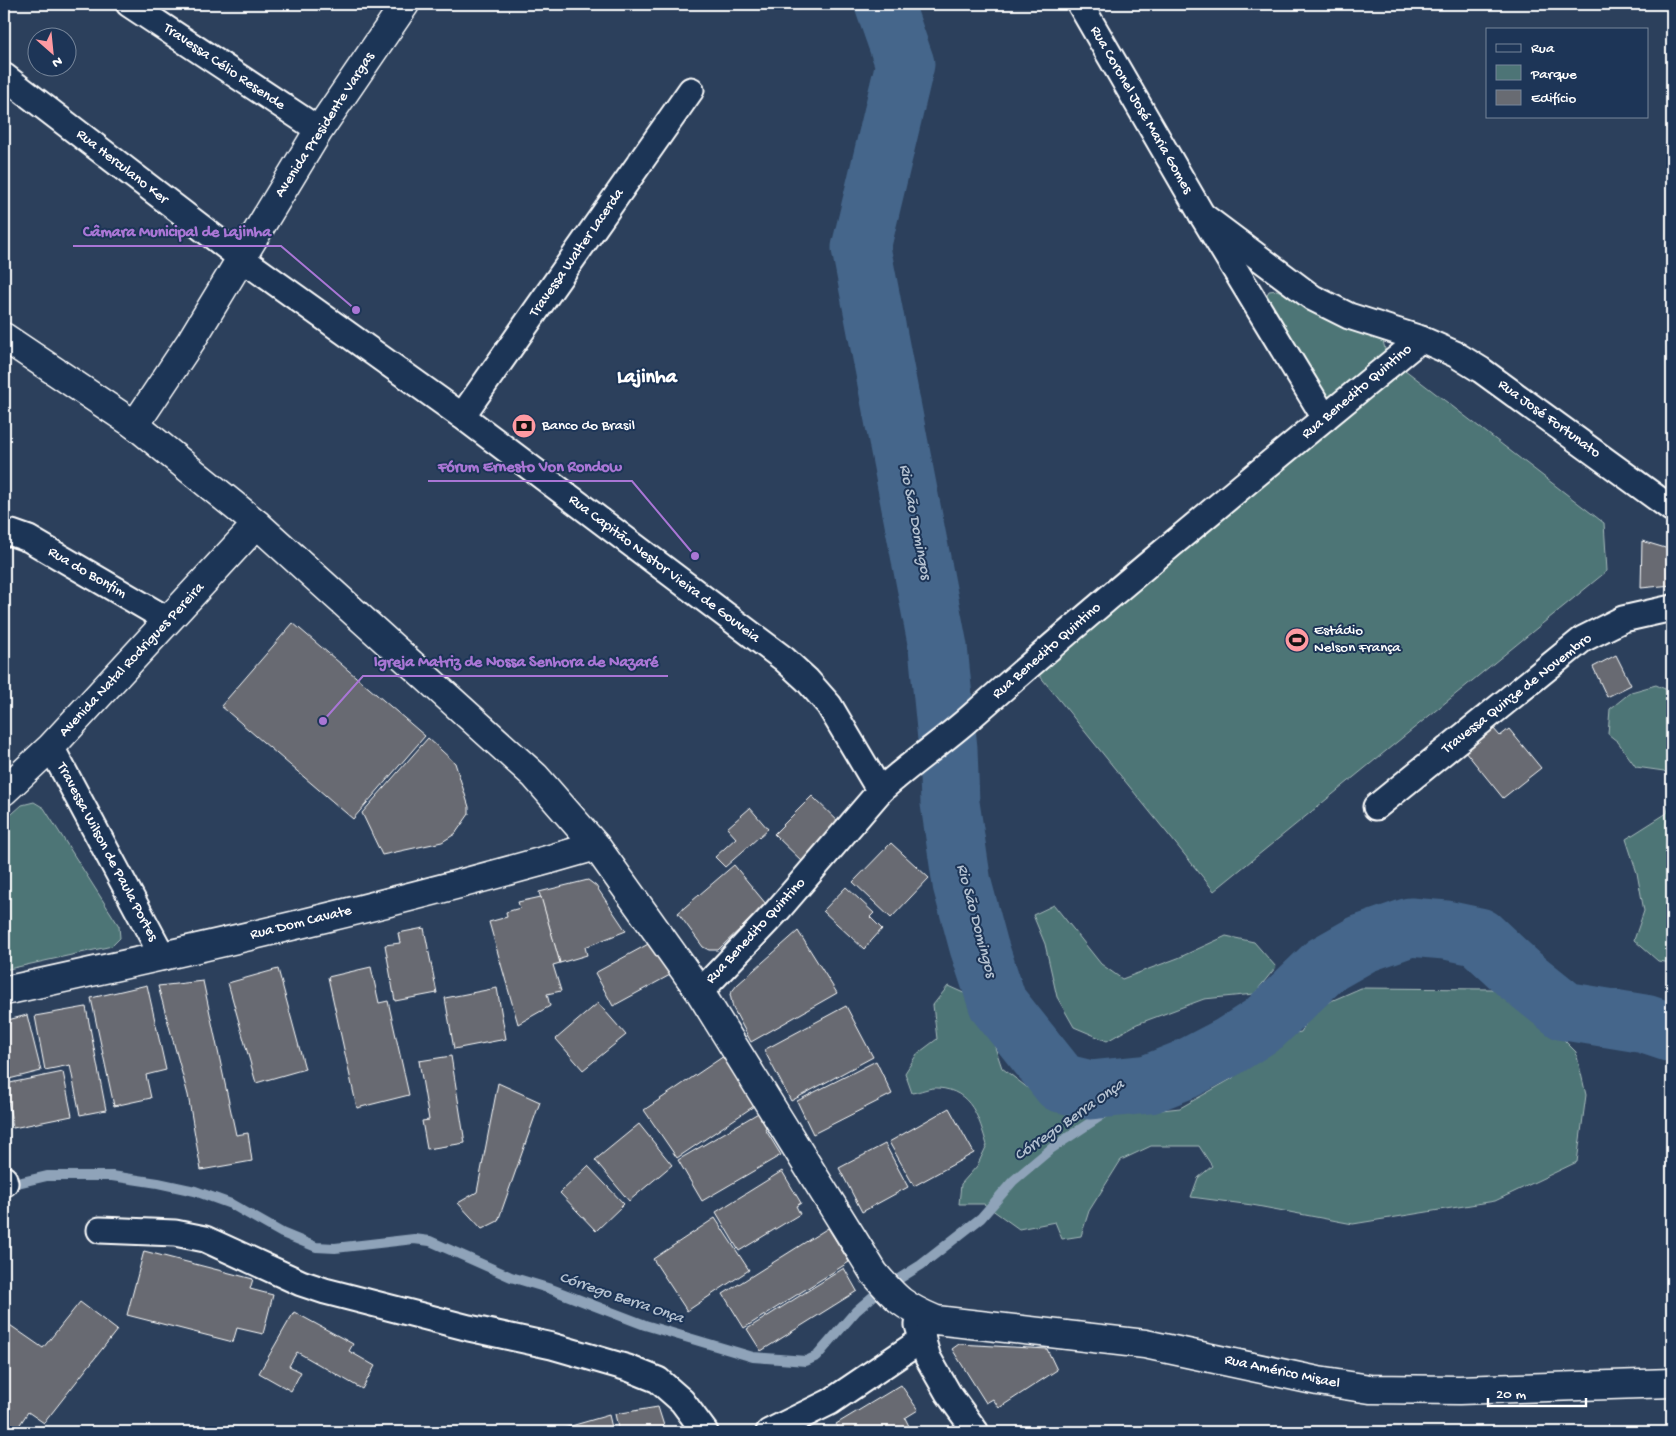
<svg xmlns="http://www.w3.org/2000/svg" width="1676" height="1436" viewBox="0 0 1676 1436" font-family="'Gochi Hand',sans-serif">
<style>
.green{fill:#4d7476;stroke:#a6baba}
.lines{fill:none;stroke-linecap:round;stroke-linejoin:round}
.stream{stroke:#8fa3b9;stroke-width:10}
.river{stroke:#45668b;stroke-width:59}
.building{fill:#686b72;stroke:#fff}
.minor-casing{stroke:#fff;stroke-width:29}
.secondary-casing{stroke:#fff;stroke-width:31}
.primary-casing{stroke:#fff;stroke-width:31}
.minor{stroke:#1d3557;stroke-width:25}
.secondary{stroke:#1d3557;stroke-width:28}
.primary{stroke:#1d3557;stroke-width:28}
.labels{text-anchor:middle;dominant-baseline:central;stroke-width:4;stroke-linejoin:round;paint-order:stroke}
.street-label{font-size:15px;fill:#fff;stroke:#1d3557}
.poi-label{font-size:15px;fill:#fff;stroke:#1d3557;text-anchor:start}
.water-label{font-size:16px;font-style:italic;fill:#b5c2d1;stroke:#1d3557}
.district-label{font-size:20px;font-weight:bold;fill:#fff;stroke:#1d3557}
.leader{fill:none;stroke:#a976d5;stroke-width:2}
.callout-dot{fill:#a976d5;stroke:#1d3557;stroke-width:2}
.callout-label{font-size:16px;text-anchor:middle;font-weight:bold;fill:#a976d5;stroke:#1d3557;stroke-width:4;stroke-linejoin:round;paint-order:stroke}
</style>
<rect width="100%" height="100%" fill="#2c405c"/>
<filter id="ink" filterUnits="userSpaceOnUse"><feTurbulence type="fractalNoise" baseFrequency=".02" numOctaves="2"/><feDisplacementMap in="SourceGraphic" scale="10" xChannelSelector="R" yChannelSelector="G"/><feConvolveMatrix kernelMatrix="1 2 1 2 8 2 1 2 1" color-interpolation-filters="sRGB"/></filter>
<g filter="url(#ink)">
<!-- green -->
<g class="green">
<path d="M 1277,290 L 1383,341 L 1385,349 L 1384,357 L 1339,395 L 1328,399 L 1265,298 L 1269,291 Z"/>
<path d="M 1396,363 L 1604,523 L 1607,571 L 1214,891 L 1035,670 Z"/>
<path d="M 1656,685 L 1672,692 L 1672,779 L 1664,771 L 1636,767 L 1618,742 L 1608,734 L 1610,709 L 1631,692 Z"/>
<path d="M 1672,789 L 1672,963 L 1658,961 L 1634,940 L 1644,911 L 1637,873 L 1626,839 L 1667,813 Z"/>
<path d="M 34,802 L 44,808 L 119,926 L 120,938 L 112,946 L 4,970 L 4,821 L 22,805 Z"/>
<path d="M 1054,905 L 1101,964 L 1122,979 L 1178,958 L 1226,936 L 1254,942 L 1276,967 L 1254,994 L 1204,999 L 1137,1024 L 1107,1041 L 1074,1027 L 1057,997 L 1045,944 L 1033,915 Z"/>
<path d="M 948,986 L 979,1000 L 1002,1068 L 1051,1106 L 1124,1114 L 1180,1108 L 1233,1078 L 1272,1037 L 1301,1032 L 1315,1008 L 1361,988 L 1491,989 L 1529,1005 L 1576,1052 L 1586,1095 L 1577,1162 L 1495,1201 L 1353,1224 L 1252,1205 L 1191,1197 L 1198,1178 L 1212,1166 L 1199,1146 L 1151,1146 L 1121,1160 L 1089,1211 L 1081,1236 L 1062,1239 L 1055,1222 L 1019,1229 L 984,1204 L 959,1204 L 961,1184 L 977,1166 L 987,1145 C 979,1119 972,1090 938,1088 C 930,1087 920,1092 912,1093 L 905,1073 L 917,1054 L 937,1039 L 933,1005 Z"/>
</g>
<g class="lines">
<!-- stream -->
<path class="stream" d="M 5,1186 L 47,1176 L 112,1176 L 158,1183 L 195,1191 L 231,1204 L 282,1233 L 316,1247 L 335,1248 L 414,1239 L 430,1241 L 511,1277 L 551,1289 L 645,1325 L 753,1357 L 806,1361 L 817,1356 L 856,1311 L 878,1292 L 921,1265 L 981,1218 L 1013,1181 L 1052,1148 L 1149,1084"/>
<!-- river -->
<path class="river" d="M 884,4 L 905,64 L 861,248 L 938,647 L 948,749 L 950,803 L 962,884 L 979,947 L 998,1004 L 1061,1083 L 1090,1090 L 1149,1084 L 1184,1070 L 1228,1047 L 1264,1024 L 1325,965 L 1362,944 L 1410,927 L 1446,930 L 1479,937 L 1520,975 L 1565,1011 L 1645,1024 L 1672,1033"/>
</g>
<!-- building -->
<g class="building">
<path d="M 1642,541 L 1672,550 L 1672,585 L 1641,588 Z"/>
<path d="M 293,623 L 425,736 L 353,819 L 221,706 Z"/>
<path d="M 1616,655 L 1631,685 L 1607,697 L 1593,667 Z"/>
<path d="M 1493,728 L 1500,736 L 1509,729 L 1541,768 L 1503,798 L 1465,751 Z"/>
<path d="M 428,738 L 455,763 L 469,807 L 469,814 L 455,834 L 442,842 L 382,855 L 362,813 Z"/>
<path d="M 812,796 L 844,827 L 806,865 L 774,834 Z"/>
<path d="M 750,808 L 768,829 L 725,867 L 715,857 L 736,838 L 727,828 Z"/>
<path d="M 891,843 L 929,878 L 891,918 L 853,882 Z"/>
<path d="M 734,865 L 766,904 L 718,950 L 709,950 L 703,947 L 678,913 Z"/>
<path d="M 588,880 L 596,886 L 626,931 L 585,947 L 587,955 L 560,963 L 539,892 Z"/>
<path d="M 846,887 L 874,913 L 870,917 L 882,929 L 864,949 L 823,911 Z"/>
<path d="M 541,897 L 560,963 L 553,965 L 561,991 L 547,994 L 550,1006 L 518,1024 L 489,922 L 507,917 L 506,912 L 520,908 L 518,902 Z"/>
<path d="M 424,928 L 437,993 L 395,1001 L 385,945 L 400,943 L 398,933 Z"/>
<path d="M 798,931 L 837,993 L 751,1042 L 733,1008 L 730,994 L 737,985 Z"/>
<path d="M 652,942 L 670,975 L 613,1006 L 595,973 Z"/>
<path d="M 371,967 L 379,1003 L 388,1001 L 409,1095 L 357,1108 L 328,977 Z"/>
<path d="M 278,969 L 305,1069 L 256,1083 L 228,983 Z"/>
<path d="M 203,981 L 236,1135 L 248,1133 L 252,1161 L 201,1170 L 188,1095 L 158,986 Z"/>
<path d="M 147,985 L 166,1070 L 146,1075 L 151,1098 L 114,1106 L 91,998 Z"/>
<path d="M 497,988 L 506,1039 L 454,1049 L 445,998 Z"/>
<path d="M 598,1003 L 626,1035 L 583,1070 L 556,1039 Z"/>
<path d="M 846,1006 L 873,1057 L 791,1101 L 764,1050 Z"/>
<path d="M 86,1007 L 106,1110 L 80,1115 L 70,1065 L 45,1070 L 35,1016 Z"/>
<path d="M 27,1015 L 41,1071 L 5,1080 L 4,1021 Z"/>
<path d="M 451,1056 L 465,1143 L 427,1149 L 422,1121 L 429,1120 L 419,1061 Z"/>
<path d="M 724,1056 L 757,1104 L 677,1158 L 644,1110 Z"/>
<path d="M 876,1061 L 892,1094 L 813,1134 L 797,1101 Z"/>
<path d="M 63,1072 L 72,1116 L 13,1128 L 5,1084 Z"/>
<path d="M 498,1083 L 540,1102 L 498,1221 L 482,1229 L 458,1203 L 477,1192 Z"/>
<path d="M 949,1108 L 974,1153 L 914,1186 L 889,1142 Z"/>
<path d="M 760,1112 L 769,1127 L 765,1129 L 781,1155 L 702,1201 L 678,1160 Z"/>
<path d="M 639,1124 L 672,1165 L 629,1201 L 595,1160 Z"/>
<path d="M 885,1144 L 908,1187 L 862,1212 L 839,1168 Z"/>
<path d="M 588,1166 L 624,1204 L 596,1231 L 560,1193 Z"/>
<path d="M 782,1171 L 801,1203 L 796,1206 L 800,1214 L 739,1251 L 716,1212 Z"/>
<path d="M 715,1218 L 749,1270 L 687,1311 L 653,1259 Z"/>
<path d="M 828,1228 L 849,1262 L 744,1328 L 723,1294 Z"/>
<path d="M 144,1251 L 253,1279 L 250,1289 L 273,1295 L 263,1334 L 237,1328 L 233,1342 L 127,1315 Z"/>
<path d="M 844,1268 L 857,1291 L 761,1351 L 747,1329 Z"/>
<path d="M 80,1302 L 117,1330 L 44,1423 L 28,1412 L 15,1432 L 4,1432 L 4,1321 L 43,1348 Z"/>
<path d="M 294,1312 L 353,1344 L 349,1351 L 375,1366 L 362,1389 L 297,1352 L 289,1366 L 301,1372 L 291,1391 L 259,1373 Z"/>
<path d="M 959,1344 L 1047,1349 L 1057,1370 L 999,1408 L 993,1399 L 986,1403 L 952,1349 Z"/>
<path d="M 901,1385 L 918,1410 L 905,1418 L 909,1426 L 900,1432 L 841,1432 L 836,1424 Z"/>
<path d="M 658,1407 L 666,1432 L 619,1432 L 615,1414 Z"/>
<path d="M 609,1415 L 613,1432 L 554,1432 L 554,1431 Z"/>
</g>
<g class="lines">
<defs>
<g id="minor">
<path d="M 129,4 L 319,130"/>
<path d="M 1080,4 L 1202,215 L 1325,418"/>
<path d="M 4,76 L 241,258 L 462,416 L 784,659 L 807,680 L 829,705 L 880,791"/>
<path d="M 1202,215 L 1313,298 L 1349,316 L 1421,339 L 1455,354 L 1481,370 L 1672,509"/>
<path d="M 462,416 L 691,90"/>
<path d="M 4,533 L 12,533 L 29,539 L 168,620"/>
<path d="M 51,747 L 163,957"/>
<path d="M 1376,807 L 1583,639 L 1623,619 L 1672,608"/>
<path d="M 700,992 L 777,911 L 880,791 C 909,764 943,742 973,715 C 1119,586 1270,463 1421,339"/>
<path d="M 4,1179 L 5,1183"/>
<path d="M 100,1230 L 175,1233 L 205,1239 L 301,1283 L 325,1291 L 469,1328 L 552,1346 L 628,1368 L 658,1380 L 682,1401 L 705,1432"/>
<path d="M 918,1325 L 928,1358 L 948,1393 L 976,1432"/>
<path d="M 769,1432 L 830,1402 L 923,1339"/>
</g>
<path id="secondary" d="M 596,846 L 700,992 L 874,1273 C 897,1300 903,1306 936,1320 L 1145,1344 L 1318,1381 L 1370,1389 L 1459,1390 L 1672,1383"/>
<g id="primary">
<path d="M 4,337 L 135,425 L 257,524 L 535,776 L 596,846 C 401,903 202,948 4,991"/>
<path d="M 135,425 L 191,341 L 319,130 L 405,4"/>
<path d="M 4,791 L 51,747 L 257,524"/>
</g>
</defs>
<!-- minor casing -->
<use href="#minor" class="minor-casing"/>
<!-- secondary casing -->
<use href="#secondary" class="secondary-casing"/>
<!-- primary casing -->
<use href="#primary" class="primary-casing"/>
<!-- minor -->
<use href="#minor" class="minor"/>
<!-- secondary -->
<use href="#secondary" class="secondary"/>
<!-- primary -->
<use href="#primary" class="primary"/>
</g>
</g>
<!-- icons -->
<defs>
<symbol id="bank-disc" viewBox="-11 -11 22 22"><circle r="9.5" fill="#ff9aa2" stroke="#1d3557"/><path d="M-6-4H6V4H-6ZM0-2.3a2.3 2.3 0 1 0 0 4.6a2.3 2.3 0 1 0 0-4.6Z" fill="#111"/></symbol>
<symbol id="stadium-disc" viewBox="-11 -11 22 22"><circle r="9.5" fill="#ff9aa2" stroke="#1d3557"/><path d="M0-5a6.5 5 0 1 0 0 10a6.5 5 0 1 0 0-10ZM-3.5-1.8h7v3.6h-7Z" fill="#111"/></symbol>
</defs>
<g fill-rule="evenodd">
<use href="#bank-disc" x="510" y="412" width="28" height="28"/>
<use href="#stadium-disc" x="1283" y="626" width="28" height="28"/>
</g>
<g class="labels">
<!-- street labels -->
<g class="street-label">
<text transform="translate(224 67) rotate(34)">Travessa Célio Resende</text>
<text transform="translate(1141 110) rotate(60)">Rua Coronel José Maria Gomes</text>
<text transform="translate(325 125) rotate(-57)">Avenida Presidente Vargas</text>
<text transform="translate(122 167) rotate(38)">Rua Herculano Ker</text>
<text transform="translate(577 253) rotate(-55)">Travessa Walter Lacerda</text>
<text transform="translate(1357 392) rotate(-40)">Rua Benedito Quintino</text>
<text transform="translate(1549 419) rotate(36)">Rua José Fortunato</text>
<text transform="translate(664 569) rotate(37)">Rua Capitão Nestor Vieira de Gouveia</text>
<text transform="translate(87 573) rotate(30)">Rua do Bonfim</text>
<text transform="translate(1047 651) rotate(-41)">Rua Benedito Quintino</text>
<text transform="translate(132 660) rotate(-47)">Avenida Natal Rodrigues Pereira</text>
<text transform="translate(1517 694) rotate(-38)">Travessa Quinze de Novembro</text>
<text transform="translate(107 852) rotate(62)">Travessa Wilson de Paula Portes</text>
<text transform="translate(301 923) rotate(-14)">Rua Dom Cavate</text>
<text transform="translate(756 931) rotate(-47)">Rua Benedito Quintino</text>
<text transform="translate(1282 1372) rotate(12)">Rua Américo Misael</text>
</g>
<!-- poi labels -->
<g class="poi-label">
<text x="542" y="426">Banco do Brasil</text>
<text x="1314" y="631">Estádio<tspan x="1314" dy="17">Nelson França</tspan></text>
</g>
<!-- water labels -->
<g class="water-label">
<text transform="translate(914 522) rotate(79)">Rio São Domingos</text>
<text transform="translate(975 921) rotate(75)">Rio São Domingos</text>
<text transform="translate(1070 1121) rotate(-35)">Córrego Berra Onça</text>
<text transform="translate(621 1299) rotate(19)">Córrego Berra Onça</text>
</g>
<!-- district labels -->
<g class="district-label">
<text x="647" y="378">Lajinha</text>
</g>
</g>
<!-- callouts -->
<path class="leader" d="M356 310L281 246H73M695 556L632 481H428M323 721L363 676H668"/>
<g class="callout-dot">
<circle cx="356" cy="310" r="5"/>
<circle cx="695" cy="556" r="5"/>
<circle cx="323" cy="721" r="5"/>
</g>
<g class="callout-label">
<text x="177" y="236">Câmara Municipal de Lajinha</text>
<text x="530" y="471">Fórum Ernesto Von Rondow</text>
<text x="516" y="666">Igreja Matriz de Nossa Senhora de Nazaré</text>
</g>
<!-- margin -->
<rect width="1676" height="1436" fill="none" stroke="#1d3557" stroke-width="20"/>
<rect x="10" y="10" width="1656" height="1416" fill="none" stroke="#fff" stroke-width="2" filter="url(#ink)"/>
<!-- legend -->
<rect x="1486" y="28" width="162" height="90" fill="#1d3557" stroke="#77869a"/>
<rect x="1496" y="44" width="25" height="8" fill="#1d3557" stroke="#77869a"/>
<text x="1531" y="52" font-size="15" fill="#ffffff">Rua</text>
<rect x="1496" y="65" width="25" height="15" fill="#4d7476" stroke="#77869a"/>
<text x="1531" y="78" font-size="15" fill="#ffffff">Parque</text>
<rect x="1496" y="90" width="25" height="15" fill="#686b72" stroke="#77869a"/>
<text x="1531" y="102" font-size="15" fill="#ffffff">Edifício</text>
<!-- north arrow -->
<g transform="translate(52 52) rotate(153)"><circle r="24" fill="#1d3557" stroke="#77869a"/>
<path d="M0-4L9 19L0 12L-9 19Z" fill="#ff9aa2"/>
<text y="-8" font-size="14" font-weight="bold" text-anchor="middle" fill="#ffffff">N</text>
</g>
<!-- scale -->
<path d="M1488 1398v8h98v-8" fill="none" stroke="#ffffff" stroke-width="2.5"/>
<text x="1496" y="1398" font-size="15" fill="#ffffff" stroke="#1d3557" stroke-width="4" paint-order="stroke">20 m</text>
</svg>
